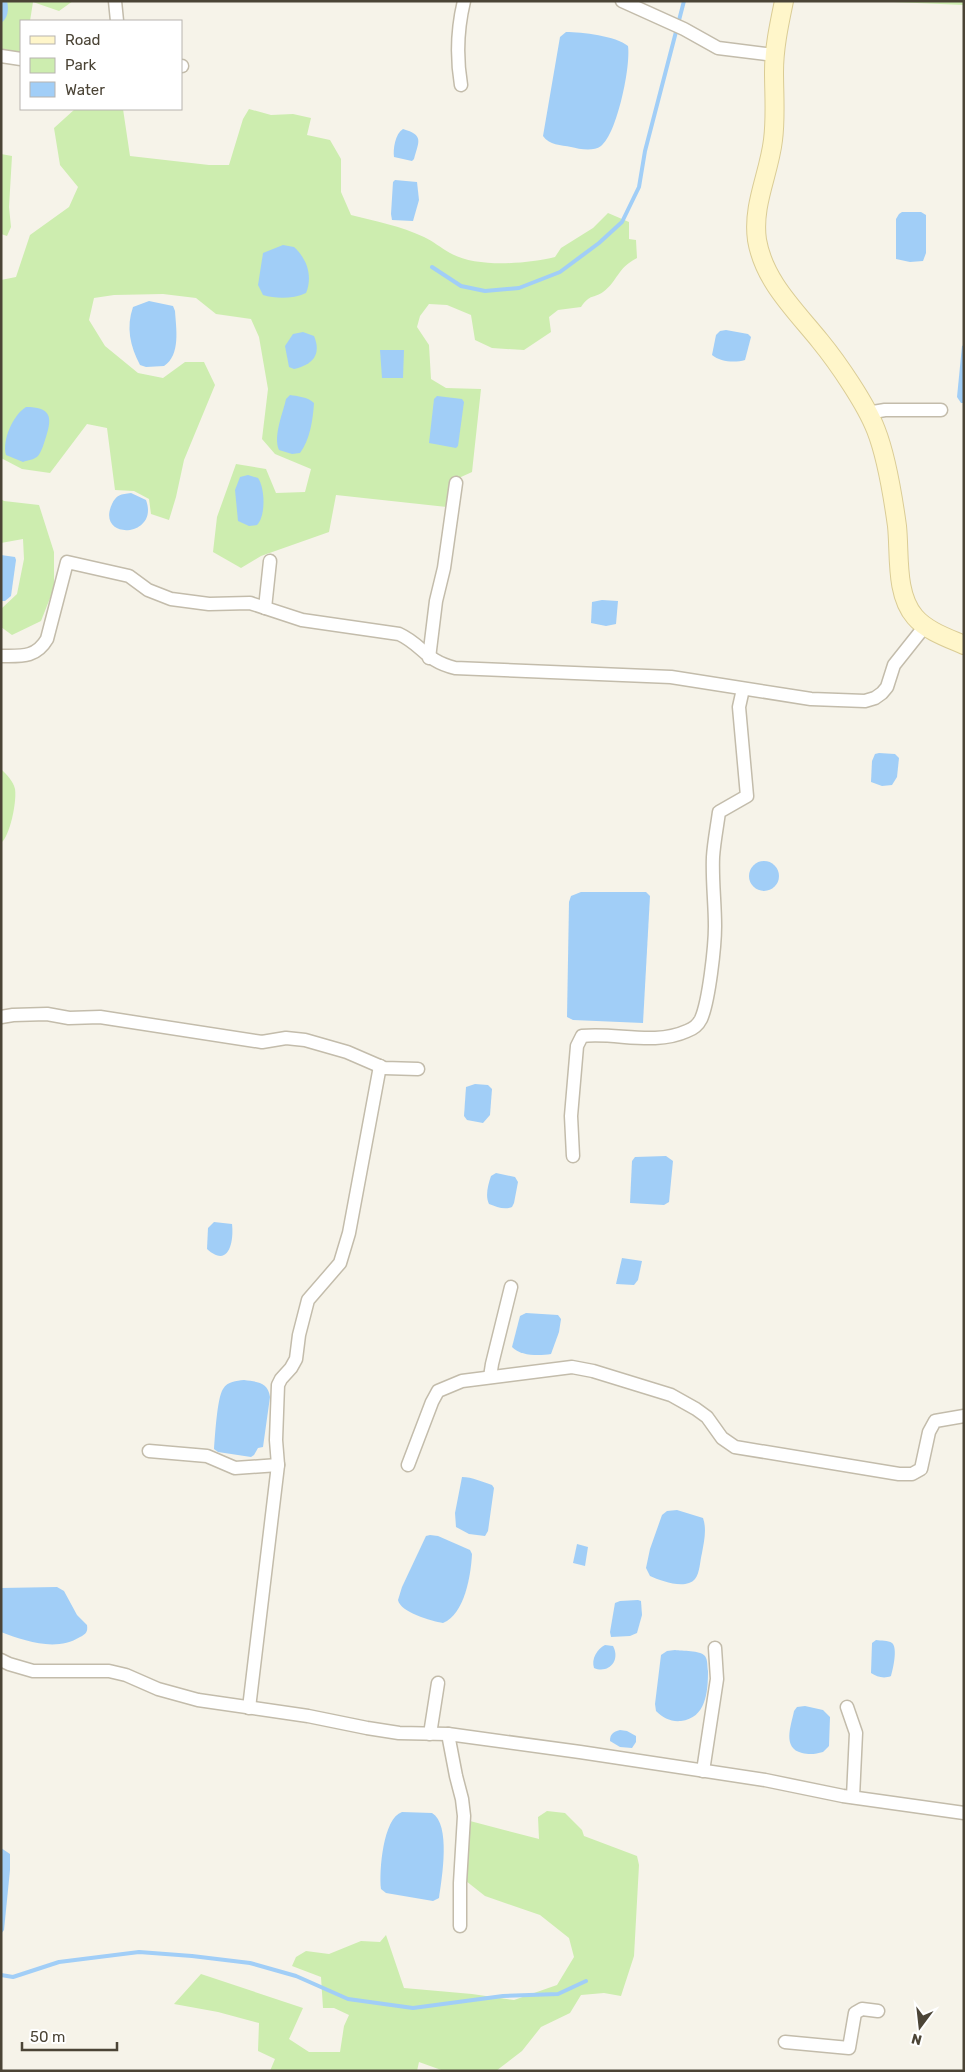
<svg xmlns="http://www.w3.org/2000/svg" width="965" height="2072" viewBox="0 0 965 2072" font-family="Rubik,sans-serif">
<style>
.green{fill:#cdedaf}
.water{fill:#a1cef7}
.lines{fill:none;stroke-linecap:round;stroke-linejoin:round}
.stream{stroke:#a1cef7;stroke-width:4}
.street-casing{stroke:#c3bcab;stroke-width:15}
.secondary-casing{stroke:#dacc95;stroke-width:20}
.street{stroke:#fff;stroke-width:12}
.secondary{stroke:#fff6ca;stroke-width:18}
</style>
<rect width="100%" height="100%" fill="#f6f3e9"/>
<!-- green -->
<g class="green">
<path d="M 1,1 L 73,1 L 59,11 L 33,2 L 30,21 L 21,21 L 21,52 L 1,52 Z"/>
<path d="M 870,1 L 964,1 L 964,5 Z"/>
<path d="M 75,109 L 123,109 L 130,156 L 209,165 L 229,165 L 243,119 L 249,109 L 271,115 L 293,114 L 311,118 L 307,135 L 330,140 L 341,159 L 341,192 L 351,215 C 375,221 401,226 424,237 C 433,241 441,248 450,253 C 476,268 526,264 555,257 L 561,248 L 593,228 L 608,213 L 629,222 L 629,239 L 636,240 L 637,258 C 617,268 618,281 603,292 C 593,299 591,293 581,307 L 558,310 L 549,317 L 551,332 L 524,350 L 492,348 L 475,340 L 471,315 L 447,305 L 429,304 L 420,316 L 417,327 L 429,345 L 431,379 L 446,388 L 481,389 L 472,472 L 461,477 L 456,508 L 336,495 L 329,532 L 261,556 L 241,568 L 213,552 L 217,517 L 236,464 L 266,469 L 276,493 L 305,492 L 311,469 L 275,454 L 262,439 L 268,389 L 259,337 L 251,319 L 216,314 L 196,298 L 163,294 L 114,295 L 94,298 L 89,320 L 105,346 L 138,373 L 163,378 L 185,362 L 204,362 L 215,385 L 184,460 L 176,497 L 169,520 L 151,514 L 149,499 L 134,491 L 115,490 L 107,428 L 87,424 L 50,473 L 22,469 L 1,458 L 1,280 L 16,277 L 30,235 L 69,207 L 78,187 L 60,165 L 54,128 Z"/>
<path d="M 1,154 L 12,156 L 9,207 L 11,227 L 7,236 L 1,234 Z"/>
<path d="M 1,499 L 4,501 L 39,505 L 54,552 L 54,588 L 41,621 L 12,635 L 1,627 L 1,609 L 17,594 L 24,559 L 23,539 L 1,543 Z"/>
<path d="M 1,769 C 7,775 13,781 15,789 C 17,801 10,836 1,843 Z"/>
<path d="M 547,1811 L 565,1813 L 582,1830 L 584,1836 L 637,1856 L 639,1865 L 634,1956 L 621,1996 L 604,1993 L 581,1995 L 570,2013 L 541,2027 L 522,2051 L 496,2071 L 444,2071 L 419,2062 L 417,2071 L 270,2071 L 275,2059 L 258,2051 L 259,2023 L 218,2012 L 174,2004 L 201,1974 L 303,2008 L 289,2039 L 309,2052 L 340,2052 L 344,2026 L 349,2015 L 334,2008 L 323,2008 L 321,1977 L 292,1966 L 296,1957 L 306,1951 L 329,1954 L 361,1941 L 380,1942 L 386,1935 L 404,1988 L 472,1994 L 514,2000 L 557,1985 L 574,1957 L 569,1938 L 540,1915 L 485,1896 L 466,1881 L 470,1821 L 539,1839 L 538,1817 Z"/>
</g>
<!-- water -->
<g class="water">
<path d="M 1,1 L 7,1 C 9,10 8,18 1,23 Z"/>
<path d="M 566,32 C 582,32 616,36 628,46 C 631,66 617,134 601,146 C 593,152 579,149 571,147 C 561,145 549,145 543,136 L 560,37 Z"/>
<path d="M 403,129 C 424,135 419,141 414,159 L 412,161 L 394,157 C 393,149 395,134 403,129 Z"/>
<path d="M 395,180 L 417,182 L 419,200 L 413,221 L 392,220 L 391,214 L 393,182 Z"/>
<path d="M 902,212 L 921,212 L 926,215 L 926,253 L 923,261 L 910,262 L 896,259 L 896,219 L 899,214 Z"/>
<path d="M 283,245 L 294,247 C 307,259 313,276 306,293 C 293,299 276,299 263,295 L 258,285 L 263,253 Z"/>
<path d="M 149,301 L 173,306 L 175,311 C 176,328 181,355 164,366 L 146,367 L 140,365 C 130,346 126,327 133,307 Z"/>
<path d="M 726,330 L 748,334 L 751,337 L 745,360 C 735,363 720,362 712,355 L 716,335 L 720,331 Z"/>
<path d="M 303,332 L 314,336 C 322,355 312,365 294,369 L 289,367 L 285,346 L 293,334 Z"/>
<path d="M 964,345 L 964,403 L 961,403 L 957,397 L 962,346 Z"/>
<path d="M 380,350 L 404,350 L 403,378 L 382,378 Z"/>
<path d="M 290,395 C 297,396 308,397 314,403 C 313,419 310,440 300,453 L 292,454 L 279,450 C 273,436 283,413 286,399 Z"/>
<path d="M 437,396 L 462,399 L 464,402 L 458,446 L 456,448 L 429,443 L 434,399 Z"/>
<path d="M 26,407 C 50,407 53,416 46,437 C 44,443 42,451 38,456 C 34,460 28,460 23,462 L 6,455 C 2,440 13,415 26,407 Z"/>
<path d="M 248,475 L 258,478 C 265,488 266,516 257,525 L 249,526 L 238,521 L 235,490 L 240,477 Z"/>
<path d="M 131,493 L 146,500 C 160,538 95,541 112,504 C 116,495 121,494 131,493 Z"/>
<path d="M 1,555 L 15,557 L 16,560 L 11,596 L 5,601 L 1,601 Z"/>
<path d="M 602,600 L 618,601 L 616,624 L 606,626 L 591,623 L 592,602 Z"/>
<path d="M 879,753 L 895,754 L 899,758 L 897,777 L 892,785 L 882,786 L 871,782 L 872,761 L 875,754 Z"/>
<circle cx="764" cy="876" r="15"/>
<path d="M 581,892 L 646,892 L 650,896 L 643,1023 L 573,1020 L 567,1017 L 569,902 L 571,896 Z"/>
<path d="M 475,1084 L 488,1085 L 492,1089 L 490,1115 L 483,1123 L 467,1120 L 464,1116 L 466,1087 Z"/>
<path d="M 666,1156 L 673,1161 L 669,1202 L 664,1205 L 630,1203 L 632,1161 L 635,1157 Z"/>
<path d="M 496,1173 L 515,1177 L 518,1182 L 514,1203 L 512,1207 C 504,1210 497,1207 489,1204 C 485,1196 488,1185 491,1176 Z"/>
<path d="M 214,1222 L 232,1224 C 234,1241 229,1269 207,1249 L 208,1228 Z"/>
<path d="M 622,1258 L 642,1261 L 638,1280 L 634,1285 L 616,1284 Z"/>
<path d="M 526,1313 L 558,1315 L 561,1319 L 559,1332 L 551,1354 C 539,1356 520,1356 512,1347 L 520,1316 Z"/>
<path d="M 244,1380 C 258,1382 268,1382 270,1397 L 263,1447 L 258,1448 L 254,1455 L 251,1457 L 218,1452 L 214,1449 C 215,1437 217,1398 223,1389 C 228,1381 236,1381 244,1380 Z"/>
<path d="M 462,1477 C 472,1477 483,1482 492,1485 L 494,1488 L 488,1531 L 485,1536 L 469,1534 L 456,1527 L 455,1513 Z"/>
<path d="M 677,1510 L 703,1518 C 707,1529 704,1542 702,1553 C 700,1560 700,1573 695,1579 C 686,1590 661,1581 650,1576 L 646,1568 L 650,1549 L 662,1515 L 667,1511 Z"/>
<path d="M 430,1535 L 438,1536 L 470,1550 L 472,1554 C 471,1574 465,1614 443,1623 C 431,1621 400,1612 398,1600 L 402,1587 L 426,1536 Z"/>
<path d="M 577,1544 L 588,1547 L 585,1566 L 573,1563 Z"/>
<path d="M 57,1587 L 64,1591 L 77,1615 L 87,1625 C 88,1632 86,1634 80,1637 C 56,1652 25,1641 1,1632 L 1,1588 Z"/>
<path d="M 638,1600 L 641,1601 L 642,1615 L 637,1633 L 630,1636 L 611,1637 L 610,1632 L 615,1603 L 620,1601 Z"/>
<path d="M 876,1640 C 881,1641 888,1640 892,1643 C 898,1648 893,1669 891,1676 C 884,1679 877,1677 871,1673 L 872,1643 Z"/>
<path d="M 605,1645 L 613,1646 C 621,1661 608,1674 594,1668 C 591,1659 597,1649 605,1645 Z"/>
<path d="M 675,1650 C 682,1651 700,1650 705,1656 C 708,1660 707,1667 708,1671 C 708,1692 706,1718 681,1721 C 671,1722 663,1718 656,1711 L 655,1704 L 661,1655 L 667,1651 Z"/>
<path d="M 805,1706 L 823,1710 L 830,1717 L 829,1746 L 823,1752 C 816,1754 810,1755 802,1753 C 782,1748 791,1726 794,1711 L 797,1707 Z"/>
<path d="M 620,1730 L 627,1731 L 636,1736 L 636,1742 L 632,1748 L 620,1747 L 610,1741 C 610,1734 613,1732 620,1730 Z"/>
<path d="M 402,1812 L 432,1813 C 451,1824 442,1878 439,1898 L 433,1901 L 386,1893 L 381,1889 C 379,1871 383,1818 402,1812 Z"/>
<path d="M 1,1848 L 10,1854 L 10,1870 L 4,1930 L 1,1934 Z"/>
</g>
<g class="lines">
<!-- stream -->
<g class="stream">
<path d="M 432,267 L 461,286 L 485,291 L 519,288 L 560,272 L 599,243 L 622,222 L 639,187 L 645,151 L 684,1"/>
<path d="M 1,1975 L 13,1977 L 59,1962 L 139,1952 L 192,1956 L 250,1963 L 296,1976 L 348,1999 L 413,2008 L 503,1996 L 558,1994 L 586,1981"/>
</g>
<defs>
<g id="street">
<path d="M 115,1 L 117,21"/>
<path d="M 622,1 L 684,29 L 718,48 L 774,55"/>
<path d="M 1,56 L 21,59"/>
<path d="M 181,66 L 182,66"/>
<path d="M 461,85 C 456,55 457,30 464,1"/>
<path d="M 867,413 L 885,410 L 941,410"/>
<path d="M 265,608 L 270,561"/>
<path d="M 1,656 C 21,656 36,658 47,639 L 67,562 L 129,576 L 148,590 L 171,599 L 209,604 L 250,603 L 302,620 L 399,634 C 423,645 425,661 455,668 L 671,677 L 811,699 L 865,701 L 875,698 L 882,693 L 887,687 L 894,665 L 925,626"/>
<path d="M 429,658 L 436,601 L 444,568 L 456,483"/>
<path d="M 1,1017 L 13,1015 L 47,1014 L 69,1018 L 100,1017 L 262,1042 L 286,1038 L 305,1040 L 347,1052 L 384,1068 L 418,1069"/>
<path d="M 573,1156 L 571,1116 L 577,1046 L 582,1036 C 616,1032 654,1046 687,1031 C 693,1029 698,1025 701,1019 C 709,1001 715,946 715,926 C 715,903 712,880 713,857 C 714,842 717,827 719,812 L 747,796 L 739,707 L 743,689"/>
<path d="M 490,1377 L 492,1364 L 511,1287"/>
<path d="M 149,1451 L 207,1456 L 235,1468 L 278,1465"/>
<path d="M 408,1465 L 432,1402 L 438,1391 L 462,1381 L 572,1367 L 593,1371 L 671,1395 L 696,1409 L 707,1417 L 722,1438 L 735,1447 L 899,1474 L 912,1474 L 921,1469 L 929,1432 L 935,1421 L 964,1416"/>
<path d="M 1,1660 L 9,1664 L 33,1671 L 109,1671 L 126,1675 L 158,1689 L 198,1700 L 308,1716 L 367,1728 L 399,1733 L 448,1734 L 580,1752 L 765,1780 L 843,1796 L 964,1813"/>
<path d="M 847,1707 L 856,1733 L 853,1797"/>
<path d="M 249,1708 L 278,1465 L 276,1440 L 278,1385 L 281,1379 L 291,1368 L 296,1359 L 299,1335 L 308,1300 L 340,1263 L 349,1233 L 380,1066"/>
<path d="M 430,1734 L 438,1683"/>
<path d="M 448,1734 L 456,1776 L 462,1799 L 464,1816 L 460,1883 L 460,1926"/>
<path d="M 703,1771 L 717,1679 L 715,1648"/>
<path d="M 785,2042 L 849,2048 L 855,2013 L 862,2009 L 878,2011"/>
</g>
<path id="secondary" d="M 784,1 C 779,25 774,48 774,72 C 774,95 776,117 773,140 C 769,174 752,205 757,240 C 764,281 795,310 820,341 C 838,363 866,404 876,430 C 887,458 893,497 897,526 C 900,554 895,594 915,617 C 927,631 948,638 964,645"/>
</defs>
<!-- street casing -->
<use href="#street" class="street-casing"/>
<!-- secondary casing -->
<use href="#secondary" class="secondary-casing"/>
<!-- street -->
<use href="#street" class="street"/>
<!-- secondary -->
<use href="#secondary" class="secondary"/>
</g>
<!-- border -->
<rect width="965" height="2072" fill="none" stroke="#4b4436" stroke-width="5"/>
<!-- legend -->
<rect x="20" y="20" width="162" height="90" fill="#ffffff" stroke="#b7b4af"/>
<rect x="30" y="36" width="25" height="8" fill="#fff6ca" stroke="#b7b4af"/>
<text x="65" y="45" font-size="15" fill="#4b4436">Road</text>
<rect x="30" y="58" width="25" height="15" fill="#cdedaf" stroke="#b7b4af"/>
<text x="65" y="70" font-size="15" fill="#4b4436">Park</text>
<rect x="30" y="82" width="25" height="15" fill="#a1cef7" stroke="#b7b4af"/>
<text x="65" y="95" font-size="15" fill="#4b4436">Water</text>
<!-- north arrow -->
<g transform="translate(920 2027) rotate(195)" stroke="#ffffff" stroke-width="4" paint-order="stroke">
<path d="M0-4L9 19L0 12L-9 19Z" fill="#4b4436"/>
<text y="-8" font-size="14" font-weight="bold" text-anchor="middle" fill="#4b4436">N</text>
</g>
<!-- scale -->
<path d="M22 2042v8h95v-8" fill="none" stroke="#4b4436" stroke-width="2.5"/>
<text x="30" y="2042" font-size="15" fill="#4b4436" stroke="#ffffff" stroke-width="4" paint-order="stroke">50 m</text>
</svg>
